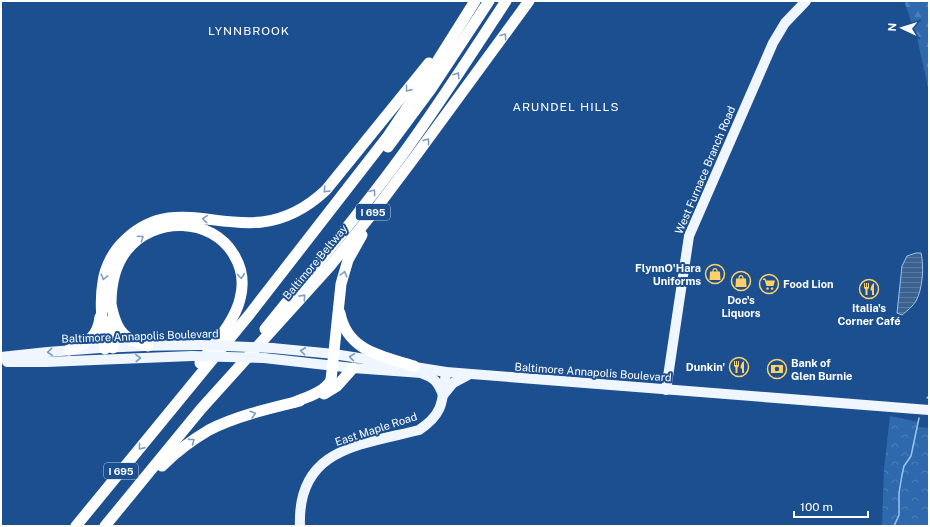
<svg xmlns="http://www.w3.org/2000/svg" width="930" height="527" viewBox="0 0 930 527" font-family="'Public Sans',sans-serif">
<style>
.forest{fill:url(#forest-firs)}
.park{fill:url(#park-crowns)}
.water{fill:url(#water-rules);stroke:#9cc4f0}
.lines{fill:none;stroke-linecap:round;stroke-linejoin:round}
.stream{stroke:#9cc4f0;stroke-width:1.5}
.major{stroke:#f0f6ff;stroke-width:10}
.highway{stroke:#fff;stroke-width:11}
.major-bridge{stroke:#f0f6ff;stroke-width:10}
.oneway{stroke:#829ec1}
.oneway2{stroke:#7b9ac1}
.labels{text-anchor:middle;dominant-baseline:central;stroke-width:4;stroke-linejoin:round;paint-order:stroke}
.shield{fill:#1b4f8f;stroke:#bbcadd;stroke-width:1}
.shield-label{font-size:10px;font-weight:bold;fill:#fff}
.street-label{font-size:11px;fill:#fff;stroke:#1b4f8f}
.poi-label{font-size:11px;font-weight:bold;fill:#fff;stroke:#1b4f8f;text-anchor:end}
.neighbourhood-label{font-size:12px;letter-spacing:1px;fill:#fff;stroke:#1b4f8f}
</style>
<defs>
<pattern id="forest-firs" width="22" height="20" patternUnits="userSpaceOnUse"><rect width="22" height="20" fill="#2e69ad"/><path d="M5 1l3.5 6h-7zM16 11l3.5 6h-7z" fill="#4d80b9"/></pattern>
<pattern id="park-crowns" width="20" height="18" patternUnits="userSpaceOnUse"><rect width="20" height="18" fill="#2e69ad"/><path d="M2 6a3 3 0 1 1 6 0M12 15a3 3 0 1 1 6 0" fill="none" stroke="#4d80b9"/></pattern>
<pattern id="water-rules" width="6" height="5" patternUnits="userSpaceOnUse"><rect width="6" height="5" fill="#3c6290"/><path d="M0 2.5h6" fill="none" stroke="#597aa1"/></pattern>
</defs>
<rect width="100%" height="100%" fill="#1b4f8f"/>
<!-- forest -->
<path class="forest" d="M 904,1 L 929,1 L 929,92 L 917,38 Z"/>
<!-- park -->
<path class="park" d="M 890,416 L 918,422 L 918,427 L 929,428 L 929,526 L 882,526 L 884,469 Z"/>
<!-- water -->
<path class="water" d="M 916,253 L 921,253 C 924,266 923,288 916,301 C 913,306 907,311 902,315 L 897,313 L 902,266 L 907,256 Z"/>
<g class="lines">
<!-- stream -->
<g class="stream">
<path d="M 927,398 L 929,396"/>
<path d="M 894,526 L 899,515 L 899,493 L 902,475 L 904,466 L 911,456 L 919,418"/>
</g>
<!-- major -->
<g class="major">
<path d="M 272,348 L 334,354 L 446,372 L 929,410"/>
<path d="M 1,357 C 67,349 135,345 201,345"/>
<path d="M 264,358 L 353,368 L 422,373"/>
<path d="M 7,362 L 46,362 L 192,356"/>
<path d="M 421,373 C 435,378 438,382 443,395"/>
<path d="M 666,390 L 689,236 L 773,43 L 785,23 L 806,1"/>
<path d="M 444,394 L 453,383 L 468,375"/>
<path d="M 300,526 C 297,448 360,445 419,430 C 445,413 442,400 446,372"/>
</g>
<!-- highway -->
<g class="highway">
<path d="M 388,147 L 431,89 L 489,1"/>
<path d="M 340,313 C 347,351 382,356 414,366"/>
<path d="M 112,319 L 113,348"/>
<path d="M 265,329 C 313,269 363,210 408,147 C 442,100 474,50 506,1"/>
<path d="M 148,346 C 132,341 120,336 115,319 C 113,314 112,309 111,304 C 111,285 115,265 127,250 C 154,216 212,217 234,255 C 242,268 244,284 240,299 C 235,321 214,344 200,363"/>
<path d="M 105,349 C 103,327 99,304 103,282 C 105,266 114,250 125,240 C 169,198 212,228 262,222 C 287,219 308,207 326,190 L 429,63"/>
<path d="M 69,350 C 86,344 98,337 100,317"/>
<path d="M 324,394 L 337,386 L 353,368"/>
<path d="M 295,402 C 307,397 325,392 331,380 L 341,284 L 348,260 L 362,235"/>
<path d="M 162,466 C 176,452 192,440 209,430 C 236,416 271,408 300,401"/>
<path d="M 76,526 L 249,315 L 388,136 L 423,84 L 475,1"/>
<path d="M 105,526 L 201,409 L 330,266 L 372,214 L 417,154 L 529,1"/>
</g>
<!-- major-bridge -->
<g class="major-bridge">
<path d="M 201,345 L 272,348"/>
<path d="M 192,356 L 264,358"/>
</g>
</g>
<!-- one-way arrows -->
<defs><path id="oneway-chevron" d="M-2-3.5L2.5 0L-2 3.5" fill="none" stroke-width="1.6" stroke-linecap="round" stroke-linejoin="round"/></defs>
<g class="oneway">
<use href="#oneway-chevron" transform="translate(504 36) rotate(-54)"/>
<use href="#oneway-chevron" transform="translate(457 75) rotate(-57)"/>
<use href="#oneway-chevron" transform="translate(408 89) rotate(129)"/>
<use href="#oneway-chevron" transform="translate(427 141) rotate(-53)"/>
<use href="#oneway-chevron" transform="translate(326 190) rotate(133)"/>
<use href="#oneway-chevron" transform="translate(373 192) rotate(-53)"/>
<use href="#oneway-chevron" transform="translate(205 219) rotate(-175)"/>
<use href="#oneway-chevron" transform="translate(141 238) rotate(-35)"/>
<use href="#oneway-chevron" transform="translate(344 274) rotate(-75)"/>
<use href="#oneway-chevron" transform="translate(241 276) rotate(85)"/>
<use href="#oneway-chevron" transform="translate(104 277) rotate(105)"/>
<use href="#oneway-chevron" transform="translate(303 297) rotate(-48)"/>
<use href="#oneway-chevron" transform="translate(253 414) rotate(-16)"/>
<use href="#oneway-chevron" transform="translate(192 441) rotate(-36)"/>
<use href="#oneway-chevron" transform="translate(141 447) rotate(129)"/>
</g>
<g class="oneway2">
<use href="#oneway-chevron" transform="translate(303 351) rotate(-174)"/>
<use href="#oneway-chevron" transform="translate(50 352) rotate(175)"/>
<use href="#oneway-chevron" transform="translate(352 357) rotate(-172)"/>
<use href="#oneway-chevron" transform="translate(138 358) rotate(-3)"/>
</g>
<!-- icons -->
<defs>
<symbol id="shop-ring" viewBox="-11 -11 22 22"><circle r="9.5" fill="#1b4f8f" stroke="#ffd166" stroke-width="1.5"/><path d="M-5-2.5h2.3a2.7 3.5 0 0 1 5.4 0H5L5.5 6h-11ZM-1.5-2.5h3a1.5 2.3 0 0 0-3 0Z" fill="#ffd166"/></symbol>
<symbol id="supermarket-ring" viewBox="-11 -11 22 22"><circle r="9.5" fill="#1b4f8f" stroke="#ffd166" stroke-width="1.5"/><path d="M-6-5.5h2.5l.6 2H6L4.5 2H-2.5L-4.4-4H-6ZM-1.5 3.2a1.3 1.3 0 1 0 .1 0ZM3 3.2a1.3 1.3 0 1 0 .1 0Z" fill="#ffd166"/></symbol>
<symbol id="restaurant-ring" viewBox="-11 -11 22 22"><circle r="9.5" fill="#1b4f8f" stroke="#ffd166" stroke-width="1.5"/><path d="M-5-6h1v4h1v-4h1v4h1v-4h1v5L-1.5 .5V6h-2V.5L-5-1ZM5-6V6H3V1.5H1.5Q1.5-4 5-6Z" fill="#ffd166"/></symbol>
<symbol id="bank-ring" viewBox="-11 -11 22 22"><circle r="9.5" fill="#1b4f8f" stroke="#ffd166" stroke-width="1.5"/><path d="M-6-4H6V4H-6ZM0-2.3a2.3 2.3 0 1 0 0 4.6a2.3 2.3 0 1 0 0-4.6Z" fill="#ffd166"/></symbol>
</defs>
<g fill-rule="evenodd">
<use href="#shop-ring" x="704" y="263" width="22" height="22"/>
<use href="#shop-ring" x="730" y="270" width="22" height="22"/>
<use href="#supermarket-ring" x="758" y="273" width="22" height="22"/>
<use href="#restaurant-ring" x="858" y="278" width="22" height="22"/>
<use href="#restaurant-ring" x="728" y="356" width="22" height="22"/>
<use href="#bank-ring" x="766" y="358" width="22" height="22"/>
</g>
<g class="labels">
<!-- shield labels -->
<g class="shield">
<rect x="356" y="204" width="34" height="16" rx="3"/>
<rect x="104" y="463" width="34" height="16" rx="3"/>
</g>
<g class="shield-label">
<text x="373" y="212">I 695</text>
<text x="121" y="471">I 695</text>
</g>
<!-- street labels -->
<g class="street-label">
<text transform="translate(705 170) rotate(-67)">West Furnace Branch Road</text>
<text transform="translate(315 262) rotate(-50)">Baltimore Beltway</text>
<text transform="translate(140 336) rotate(-2)">Baltimore Annapolis Boulevard</text>
<text transform="translate(593 372) rotate(4)">Baltimore Annapolis Boulevard</text>
<text transform="translate(376 429) rotate(-18)">East Maple Road</text>
</g>
<!-- poi labels -->
<g class="poi-label">
<text x="701" y="268">FlynnO'Hara<tspan x="701" dy="13">Uniforms</tspan></text>
<text x="783" y="284" text-anchor="start">Food Lion</text>
<text x="741" y="300" text-anchor="middle">Doc's<tspan x="741" dy="13">Liquors</tspan></text>
<text x="869" y="308" text-anchor="middle">Italia's<tspan x="869" dy="13">Corner Café</tspan></text>
<text x="791" y="363" text-anchor="start">Bank of<tspan x="791" dy="13">Glen Burnie</tspan></text>
<text x="725" y="367">Dunkin'</text>
</g>
<!-- neighbourhood labels -->
<g class="neighbourhood-label">
<text x="249" y="31">LYNNBROOK</text>
<text x="566" y="107">ARUNDEL HILLS</text>
</g>
</g>
<!-- border -->
<rect width="930" height="527" fill="none" stroke="#ffffff" stroke-width="4"/>
<!-- north arrow -->
<g transform="translate(902 28) rotate(274)" stroke="#1b4f8f" stroke-width="3" paint-order="stroke">
<path d="M0-3L7 15L0 10L-7 15Z" fill="#ffffff"/>
<text y="-6" font-size="11" font-weight="bold" text-anchor="middle" fill="#ffffff">N</text>
</g>
<!-- scale -->
<path d="M794 511v6h74v-6" fill="none" stroke="#ffffff" stroke-width="2"/>
<text x="800" y="511" font-size="12" fill="#ffffff" stroke="#1b4f8f" stroke-width="3" paint-order="stroke">100 m</text>
</svg>
